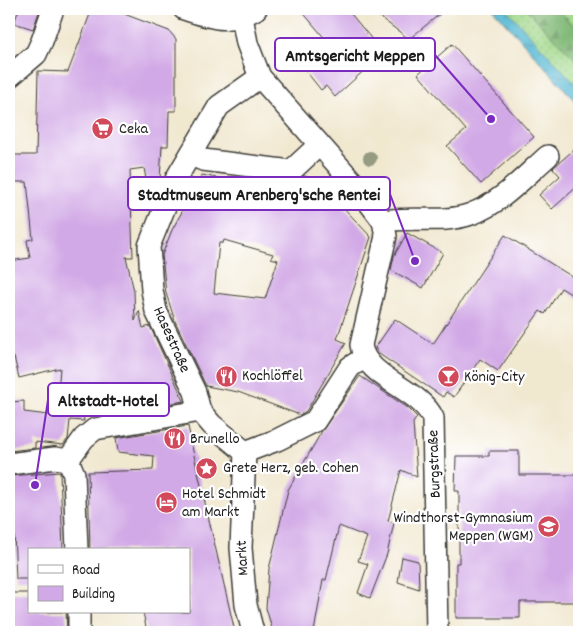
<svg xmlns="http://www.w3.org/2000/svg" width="588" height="641" viewBox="0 0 588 641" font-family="Dekko,sans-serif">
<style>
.grass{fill:url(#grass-dots);stroke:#5f7a54}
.forest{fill:url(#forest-firs);stroke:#4e6a4a}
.water{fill:url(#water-ripples);stroke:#386a78}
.building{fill:#d1a9e6;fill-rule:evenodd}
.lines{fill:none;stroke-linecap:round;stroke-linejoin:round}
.minor-casing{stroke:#3c3b37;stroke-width:24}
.minor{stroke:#fff;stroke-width:21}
.tree{fill:#969c82}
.labels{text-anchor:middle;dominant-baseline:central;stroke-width:4.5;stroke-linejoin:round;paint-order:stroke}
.poi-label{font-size:16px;fill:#1c1c1c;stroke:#fff;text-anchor:start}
.street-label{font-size:16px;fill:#1c1c1c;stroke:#fff}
.leader{fill:none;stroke:#7b2cbf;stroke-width:2}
.callout-dot{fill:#7b2cbf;stroke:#fff;stroke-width:2}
.callout{fill:#fff;stroke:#7b2cbf;stroke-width:2}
.callout-label{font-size:18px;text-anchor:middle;font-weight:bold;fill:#1c1c1c}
</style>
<defs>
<pattern id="grass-dots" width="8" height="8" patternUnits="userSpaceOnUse" patternTransform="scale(1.25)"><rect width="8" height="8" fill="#a2d98b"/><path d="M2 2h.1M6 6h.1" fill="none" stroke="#8bba77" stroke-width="1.8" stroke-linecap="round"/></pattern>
<pattern id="forest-firs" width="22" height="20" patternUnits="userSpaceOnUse" patternTransform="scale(1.25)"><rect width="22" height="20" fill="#81b977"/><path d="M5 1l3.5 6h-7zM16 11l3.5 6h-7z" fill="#6f9e66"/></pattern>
<pattern id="water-ripples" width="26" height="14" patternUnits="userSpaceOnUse" patternTransform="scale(1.25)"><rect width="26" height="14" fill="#55b7d3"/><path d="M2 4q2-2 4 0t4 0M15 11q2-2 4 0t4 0" fill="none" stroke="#4694aa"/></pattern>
</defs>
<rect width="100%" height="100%" fill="#fff"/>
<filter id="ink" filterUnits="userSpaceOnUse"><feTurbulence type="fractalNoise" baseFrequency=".02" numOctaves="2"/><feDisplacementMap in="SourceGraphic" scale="10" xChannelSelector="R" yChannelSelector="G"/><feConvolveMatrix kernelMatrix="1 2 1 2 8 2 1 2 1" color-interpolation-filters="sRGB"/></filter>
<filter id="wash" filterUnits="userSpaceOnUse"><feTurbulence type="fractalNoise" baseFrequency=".0096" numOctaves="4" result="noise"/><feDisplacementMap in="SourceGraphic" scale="20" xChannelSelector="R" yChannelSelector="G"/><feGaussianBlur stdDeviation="1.12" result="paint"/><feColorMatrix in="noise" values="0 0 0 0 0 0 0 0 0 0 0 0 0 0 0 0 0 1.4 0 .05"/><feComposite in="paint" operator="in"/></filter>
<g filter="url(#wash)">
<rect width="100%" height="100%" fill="#f1e8d0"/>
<!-- grass -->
<path class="grass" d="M 493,9 L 579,9 L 579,105 Z"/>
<!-- forest -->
<path class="forest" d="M 526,9 L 557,9 L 579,30 L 579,63 Z"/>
<!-- water -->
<path class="water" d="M 493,9 L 506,9 L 579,88 L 579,105 Z"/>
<g id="blocks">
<!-- building -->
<g class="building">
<path d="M 19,9 L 40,9 L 33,29 L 14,23 Z"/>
<path d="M 92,9 L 111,9 L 169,31 L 176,39 L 176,111 L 169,111 L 168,146 L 162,146 L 160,179 L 146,179 L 144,168 L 130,170 L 133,257 L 126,257 L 134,291 L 135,321 L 139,311 L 143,328 L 150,326 L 184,401 L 116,413 L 113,388 L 81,393 L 84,421 L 70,420 L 68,439 L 63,445 L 35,442 L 35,448 L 9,451 L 9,402 L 24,401 L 24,412 L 56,416 L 60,368 L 19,378 L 14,357 L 9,358 L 9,261 L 30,258 L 27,240 L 33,239 L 27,182 L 9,182 L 9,155 L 36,155 L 38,71 L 68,72 Z"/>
<path d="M 300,9 L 347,9 L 383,53 L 335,97 L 326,86 L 321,90 L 305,70 L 327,41 Z"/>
<path d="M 369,9 L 446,9 L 409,39 Z"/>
<path d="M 452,44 L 534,137 L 481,184 L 447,146 L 466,130 L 418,74 Z"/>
<path d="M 579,145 L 579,185 L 552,209 L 539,195 L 560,176 L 553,168 Z"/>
<path d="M 202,175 L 236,182 L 237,177 L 254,179 L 283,188 L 284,183 L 295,183 L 304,176 L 310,178 L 317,186 L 326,189 L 371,237 L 337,339 L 346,343 L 311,403 L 306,411 L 300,415 L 238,392 L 206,386 L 175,321 L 166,293 L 162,255 L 172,230 ZM 224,240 L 273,254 L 271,258 L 278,260 L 265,299 L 214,293 L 219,243 L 223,243 Z"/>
<path d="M 407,233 L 443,253 L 423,288 L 391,270 L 394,256 Z"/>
<path d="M 505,235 L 579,281 L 579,299 L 561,288 L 545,314 L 540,311 L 498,371 L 480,359 L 454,397 L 446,392 L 443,397 L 379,354 L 375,348 L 395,319 L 433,344 Z"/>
<path d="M 360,376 L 408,408 L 417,417 L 413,423 L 417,477 L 401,470 L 388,521 L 394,523 L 387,554 L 370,598 L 358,593 L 368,564 L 358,561 L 367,537 L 339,526 L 326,580 L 323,580 L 314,632 L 273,632 L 266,608 L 269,569 L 288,490 L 322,431 Z"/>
<path d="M 188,426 L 193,451 L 235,632 L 147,632 L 143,612 L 189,612 L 189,550 L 90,550 L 88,472 L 153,470 L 154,456 L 118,452 L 116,438 Z"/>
<path d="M 489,451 L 519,451 L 519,475 L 579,475 L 579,602 L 520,602 L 520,618 L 456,618 L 456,563 L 459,563 L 459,491 L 455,491 L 456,456 L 489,456 Z"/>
<path d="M 60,472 L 63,550 L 29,550 L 29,579 L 16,579 L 14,532 L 9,532 L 9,476 Z"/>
<path d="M 402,557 L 418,561 L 419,589 L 398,582 Z"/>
<path d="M 9,593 L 29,593 L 29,612 L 66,612 L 67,632 L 9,632 Z"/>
</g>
</g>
</g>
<g filter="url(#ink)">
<use href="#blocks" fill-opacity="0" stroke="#3c3b37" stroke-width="1"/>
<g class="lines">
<defs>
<g id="minor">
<path d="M 184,9 C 213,18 229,25 256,9"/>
<path d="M 242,17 L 247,43 L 260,77 L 358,188 L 383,221 L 386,236 L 361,345 C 365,378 419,388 433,418 L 437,632"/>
<path d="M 9,77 L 36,54 L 42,41 L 53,9"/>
<path d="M 191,155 L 203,160 L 291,171 L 319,145"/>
<path d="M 383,221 C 411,216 444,224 471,214 C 500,204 525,176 548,156"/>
<path d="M 245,452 L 212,425 L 200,411 L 195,392 L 156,311 L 152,290 L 149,246 L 177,177 L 219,106 L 260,77"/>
<path d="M 245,452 L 241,548 L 246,605 L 253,632"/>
<path d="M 245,452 L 277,440 L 315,421 L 350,367 L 364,358"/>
<path d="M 68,460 L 84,438 L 95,429 L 200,411"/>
<path d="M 68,460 L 74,474 L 77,550"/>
<path d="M 9,464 L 55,458 L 68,460"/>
<path d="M 79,612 L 79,632"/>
</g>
</defs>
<!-- minor casing -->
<use href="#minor" class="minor-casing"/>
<!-- minor -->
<use href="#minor" class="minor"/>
</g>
<!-- trees -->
<circle class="tree" cx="370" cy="158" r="7"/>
</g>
<!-- icons -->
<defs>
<symbol id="supermarket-disc" viewBox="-11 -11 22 22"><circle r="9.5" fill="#d1495b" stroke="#fff"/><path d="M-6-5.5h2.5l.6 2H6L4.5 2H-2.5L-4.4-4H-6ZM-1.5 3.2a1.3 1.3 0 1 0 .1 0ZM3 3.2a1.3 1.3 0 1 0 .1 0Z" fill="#fff"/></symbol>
<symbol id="restaurant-disc" viewBox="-11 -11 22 22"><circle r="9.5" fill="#d1495b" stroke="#fff"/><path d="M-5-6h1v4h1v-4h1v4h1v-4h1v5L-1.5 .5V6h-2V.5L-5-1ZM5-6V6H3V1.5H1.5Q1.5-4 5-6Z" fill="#fff"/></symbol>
<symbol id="bar-disc" viewBox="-11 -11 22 22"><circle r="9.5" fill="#d1495b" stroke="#fff"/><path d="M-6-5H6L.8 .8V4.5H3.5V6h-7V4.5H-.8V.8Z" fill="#fff"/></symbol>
<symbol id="sight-disc" viewBox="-11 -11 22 22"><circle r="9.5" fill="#d1495b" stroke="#fff"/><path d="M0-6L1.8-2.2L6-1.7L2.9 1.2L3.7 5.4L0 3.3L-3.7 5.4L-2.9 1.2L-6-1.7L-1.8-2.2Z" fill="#fff"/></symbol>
<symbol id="hotel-disc" viewBox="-11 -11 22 22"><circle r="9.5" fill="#d1495b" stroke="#fff"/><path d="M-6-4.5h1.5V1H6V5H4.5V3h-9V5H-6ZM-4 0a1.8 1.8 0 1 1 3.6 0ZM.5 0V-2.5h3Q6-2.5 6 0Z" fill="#fff"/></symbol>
<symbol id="school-disc" viewBox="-11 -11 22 22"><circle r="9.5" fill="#d1495b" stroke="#fff"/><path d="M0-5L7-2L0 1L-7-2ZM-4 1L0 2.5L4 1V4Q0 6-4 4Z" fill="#fff"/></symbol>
</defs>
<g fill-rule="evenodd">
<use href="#supermarket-disc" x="90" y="116" width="25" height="25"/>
<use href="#restaurant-disc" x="214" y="364" width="25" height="25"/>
<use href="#bar-disc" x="436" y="364" width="25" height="25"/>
<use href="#restaurant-disc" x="162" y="426" width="25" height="25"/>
<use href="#sight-disc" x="194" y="456" width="25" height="25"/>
<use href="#hotel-disc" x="154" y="490" width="25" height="25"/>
<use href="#school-disc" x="536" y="514" width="25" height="25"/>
</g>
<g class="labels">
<!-- poi labels -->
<g class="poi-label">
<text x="119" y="129">Ceka</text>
<text x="242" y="376">Kochlöffel</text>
<text x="464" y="377">König-City</text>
<text x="190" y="439">Brunello</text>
<text x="223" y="468">Grete Herz, geb. Cohen</text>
<text x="182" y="494">Hotel Schmidt<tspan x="182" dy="18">am Markt</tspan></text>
<text x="533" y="518" text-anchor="end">Windthorst-Gymnasium<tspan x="533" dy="18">Meppen (WGM)</tspan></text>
</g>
<!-- street labels -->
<g class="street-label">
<text transform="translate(171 340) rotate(66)">Hasestraße</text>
<text transform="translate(435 464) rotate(-92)">Burgstraße</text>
<text transform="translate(243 558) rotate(-93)">Markt</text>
</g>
</g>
<!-- callouts -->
<path class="leader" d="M491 119L435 55M415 261L390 194M35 485L48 400"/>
<g class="callout-dot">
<circle cx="491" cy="119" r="5"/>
<circle cx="415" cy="261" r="5"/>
<circle cx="35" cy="485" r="5"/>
</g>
<g class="callout">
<rect x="275" y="38" width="160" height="33" rx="5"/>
<rect x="128" y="177" width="262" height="33" rx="5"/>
<rect x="48" y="383" width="121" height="33" rx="5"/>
</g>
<g class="callout-label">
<text x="355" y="61">Amtsgericht Meppen</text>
<text x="259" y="200">Stadtmuseum Arenberg'sche Rentei</text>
<text x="108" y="406">Altstadt-Hotel</text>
</g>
<!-- margin -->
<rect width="588" height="641" fill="none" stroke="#fff" stroke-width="30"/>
<!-- legend -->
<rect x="28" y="548" width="162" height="65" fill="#ffffff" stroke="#a4a4a4"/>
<rect x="38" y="565" width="25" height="8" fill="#ffffff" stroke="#a4a4a4"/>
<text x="72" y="574" font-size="15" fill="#1c1c1c">Road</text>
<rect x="38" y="586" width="25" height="15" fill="#d1a9e6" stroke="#a4a4a4"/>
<text x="72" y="598" font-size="15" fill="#1c1c1c">Building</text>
</svg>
